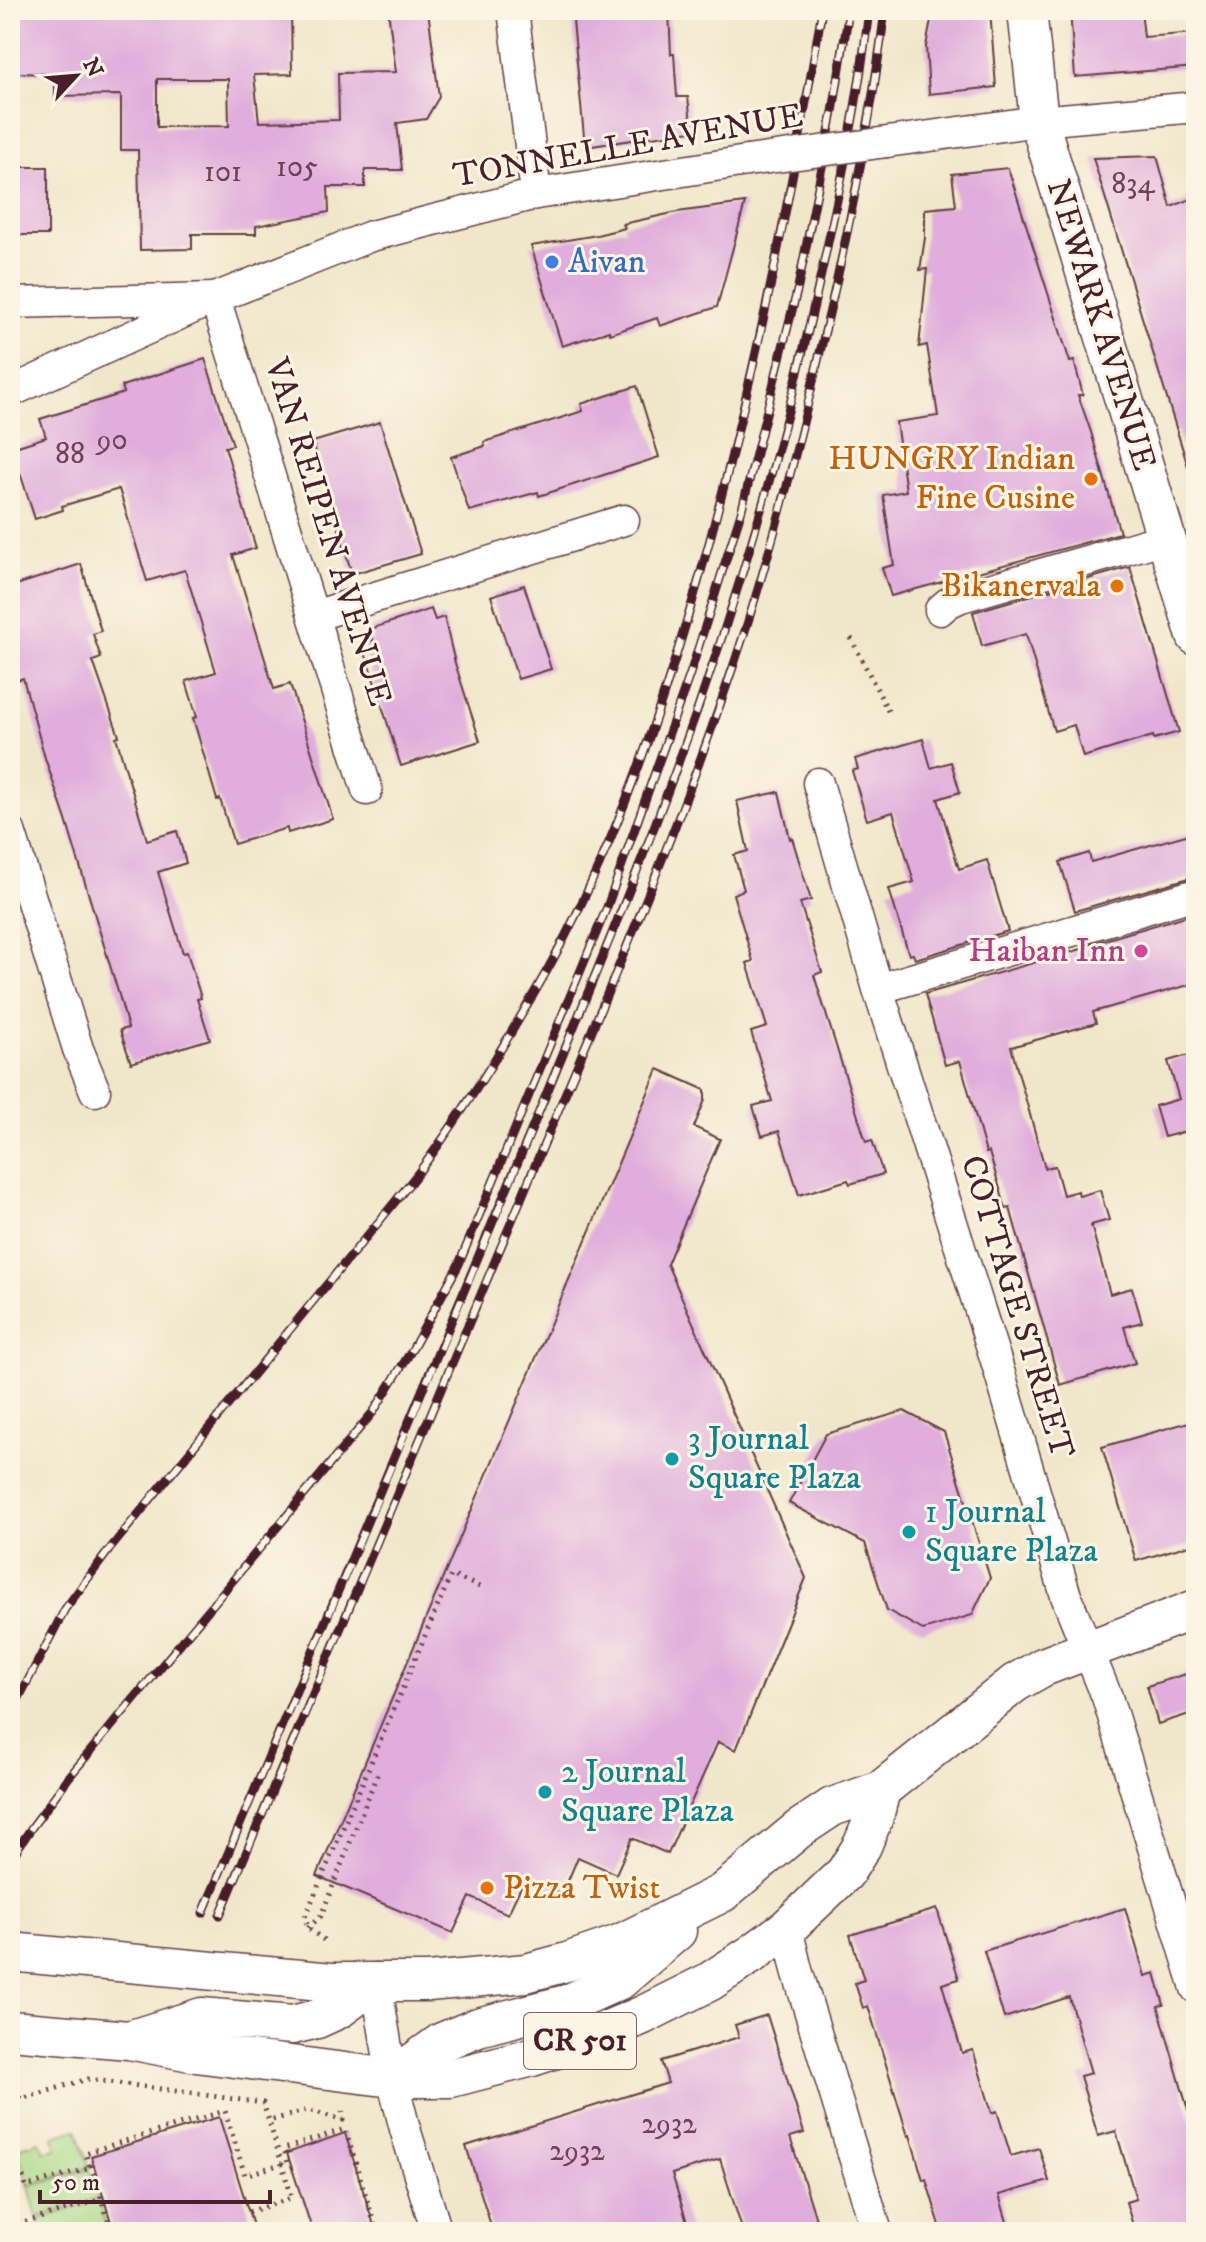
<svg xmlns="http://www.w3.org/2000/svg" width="1206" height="2242" viewBox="0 0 1206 2242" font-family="'IM FELL DW Pica',serif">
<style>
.green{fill:#aada88;stroke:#7a7c5a;stroke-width:2}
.building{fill:#e0addc;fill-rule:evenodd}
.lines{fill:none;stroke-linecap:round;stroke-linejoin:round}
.minor-casing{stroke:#633d43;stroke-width:33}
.major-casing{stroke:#633d43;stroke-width:41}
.path{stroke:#633d43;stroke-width:5;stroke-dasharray:2 6;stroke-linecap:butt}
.minor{stroke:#fff;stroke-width:30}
.major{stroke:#fff;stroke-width:38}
.rail-casing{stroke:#4a1f2b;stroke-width:9}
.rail{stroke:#fcf5e5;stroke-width:6;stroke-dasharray:18;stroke-linecap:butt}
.minor-bridge-casing{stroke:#633d43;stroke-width:33;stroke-linecap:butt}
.minor-bridge{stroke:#fff;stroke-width:30}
.shop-dot{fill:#3f7fe0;stroke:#fcf5e5;stroke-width:3}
.food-dot{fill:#e8710a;stroke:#fcf5e5;stroke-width:3}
.hotel-dot{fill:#d1479c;stroke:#fcf5e5;stroke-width:3}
.culture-dot{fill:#0f9aa8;stroke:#fcf5e5;stroke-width:3}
.labels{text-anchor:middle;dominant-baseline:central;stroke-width:6;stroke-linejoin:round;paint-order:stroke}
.number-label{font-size:30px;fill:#704257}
.shield{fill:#fcf5e5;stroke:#7f5f63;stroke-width:2}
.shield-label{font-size:32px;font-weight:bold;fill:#4a1f2b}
.street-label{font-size:34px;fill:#4a1f2b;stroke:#fcf5e5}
.shop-label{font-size:34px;fill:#366cbe;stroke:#fcf5e5;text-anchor:start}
.food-label{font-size:34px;fill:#c56008;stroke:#fcf5e5;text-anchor:end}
.hotel-label{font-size:34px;fill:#b23c85;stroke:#fcf5e5;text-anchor:end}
.culture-label{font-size:34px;fill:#0d838f;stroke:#fcf5e5;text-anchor:start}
</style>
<rect width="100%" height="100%" fill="#fcf5e5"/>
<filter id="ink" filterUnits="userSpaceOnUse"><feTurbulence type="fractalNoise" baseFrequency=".0125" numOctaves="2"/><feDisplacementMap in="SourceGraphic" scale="16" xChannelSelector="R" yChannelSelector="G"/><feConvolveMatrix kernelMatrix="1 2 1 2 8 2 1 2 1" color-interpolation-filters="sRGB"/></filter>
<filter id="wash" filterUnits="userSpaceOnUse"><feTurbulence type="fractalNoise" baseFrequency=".006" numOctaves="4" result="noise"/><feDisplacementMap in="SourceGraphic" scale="32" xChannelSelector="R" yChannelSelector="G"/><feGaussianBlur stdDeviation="1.8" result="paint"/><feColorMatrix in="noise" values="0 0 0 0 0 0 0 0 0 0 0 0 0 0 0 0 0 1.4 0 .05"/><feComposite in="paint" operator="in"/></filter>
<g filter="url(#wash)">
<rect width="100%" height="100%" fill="#f0e7cb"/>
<!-- green -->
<g class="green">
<path d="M 77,2129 L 89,2167 L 28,2185 L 17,2148 L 40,2141 L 44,2152 L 57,2149 L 54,2136 Z"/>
<path d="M 89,2169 L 98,2198 L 37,2217 L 29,2187 Z"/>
<path d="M 99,2201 L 108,2230 L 42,2232 L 39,2219 Z"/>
</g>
<g id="blocks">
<!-- building -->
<g class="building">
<path d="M 50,10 L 291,10 L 292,74 L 254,75 L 259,122 L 339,120 L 338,73 L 396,72 L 388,10 L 428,10 L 439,97 L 426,119 L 397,123 L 402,170 L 365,170 L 365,187 L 328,187 L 329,212 L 256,226 L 256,234 L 192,234 L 192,249 L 140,250 L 138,150 L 121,150 L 121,95 L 55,96 L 55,74 L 17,73 L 17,11 ZM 157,79 L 228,79 L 229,126 L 157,127 Z"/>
<path d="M 572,10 L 669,10 L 671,54 L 674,54 L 677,97 L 688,97 L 692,131 L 585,147 Z"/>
<path d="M 933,10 L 990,10 L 996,87 L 929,94 L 926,46 Z"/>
<path d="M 1070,10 L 1141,10 L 1144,37 L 1196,33 L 1196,67 L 1075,77 Z"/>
<path d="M 1157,156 L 1171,207 L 1196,197 L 1196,472 L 1190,473 L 1093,158 Z"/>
<rect x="10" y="167" width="38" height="68"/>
<path d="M 1008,168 L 1070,362 L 1074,361 L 1083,395 L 1078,395 L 1091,432 L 1120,533 L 891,596 L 882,568 L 894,565 L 883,495 L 906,491 L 896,422 L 938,416 L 927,345 L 919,347 L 927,269 L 920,270 L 925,238 L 925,209 L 956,206 L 952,174 Z"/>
<path d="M 745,203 L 717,307 L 660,326 L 657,318 L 610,334 L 609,331 L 562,346 L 531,246 L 597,235 L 625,228 L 623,224 L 677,212 Z"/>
<path d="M 205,359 L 233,445 L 225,447 L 256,548 L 233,555 L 274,689 L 290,684 L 333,819 L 288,833 L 287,828 L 234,844 L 220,799 L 217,800 L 193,718 L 197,717 L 186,681 L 216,672 L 185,570 L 147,581 L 119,489 L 62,506 L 63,510 L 35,519 L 12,448 L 46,437 L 40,419 L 124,393 L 122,386 Z"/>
<path d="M 637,386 L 659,457 L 539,496 L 538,492 L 469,511 L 451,457 L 485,446 L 484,442 L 583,411 L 581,404 Z"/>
<path d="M 380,422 L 421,554 L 352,574 L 313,442 Z"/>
<path d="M 81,564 L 101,631 L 93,634 L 101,658 L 93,661 L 119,736 L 116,737 L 147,840 L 177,831 L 186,863 L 158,872 L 183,953 L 187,952 L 201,998 L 197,999 L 210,1039 L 131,1063 L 120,1030 L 128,1028 L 119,995 L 66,820 L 45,758 L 23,678 L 18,680 L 10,651 L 10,587 Z"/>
<path d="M 1130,567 L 1179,732 L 1154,739 L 1153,736 L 1083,757 L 1074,725 L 1054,731 L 1026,634 L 982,646 L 973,612 Z"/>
<path d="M 524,585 L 551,669 L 518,679 L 491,596 Z"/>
<path d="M 431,609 L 435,620 L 444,617 L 455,663 L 480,741 L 401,766 L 362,643 L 373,640 L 370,629 Z"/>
<path d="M 923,739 L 931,768 L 951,762 L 960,792 L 938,799 L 959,869 L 987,860 L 1008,931 L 915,959 L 913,954 L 909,955 L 889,889 L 914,882 L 893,812 L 867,820 L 852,771 L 858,769 L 855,759 Z"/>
<path d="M 779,792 L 790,839 L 792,838 L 811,900 L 800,903 L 822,972 L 814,975 L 866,1142 L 872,1140 L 883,1174 L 850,1184 L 848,1180 L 799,1195 L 779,1131 L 762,1136 L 753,1106 L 772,1101 L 751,1032 L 767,1027 L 747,963 L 753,961 L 733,894 L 744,890 L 734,855 L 748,851 L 737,801 Z"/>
<path d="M 1196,832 L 1196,876 L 1075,911 L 1060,862 L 1089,853 L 1091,862 Z"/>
<path d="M 1196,913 L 1196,983 L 1093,1012 L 1096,1023 L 1011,1047 L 1045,1168 L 1055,1166 L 1063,1195 L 1078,1191 L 1079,1196 L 1100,1190 L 1109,1220 L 1091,1225 L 1110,1294 L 1132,1288 L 1142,1322 L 1124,1327 L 1135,1363 L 1060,1385 L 1010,1208 L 1006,1209 L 989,1152 L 986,1153 L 960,1061 L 945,1065 L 925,994 L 1085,948 L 1084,946 Z"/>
<path d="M 1196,1053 L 1196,1133 L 1188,1134 L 1187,1131 L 1164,1137 L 1155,1106 L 1179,1099 L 1168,1061 Z"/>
<path d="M 658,1069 L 705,1090 L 705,1100 L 694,1127 L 720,1139 L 667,1264 L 806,1578 L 736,1750 L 718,1742 L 668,1854 L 632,1838 L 616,1874 L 578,1857 L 562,1895 L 525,1878 L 508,1914 L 470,1897 L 453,1933 L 317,1876 Z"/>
<path d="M 904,1411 L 944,1432 L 990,1578 L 972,1615 L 923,1630 L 887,1610 L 865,1543 L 789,1503 L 826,1434 Z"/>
<path d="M 1196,1420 L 1196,1543 L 1136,1561 L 1102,1447 Z"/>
<path d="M 1196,1671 L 1196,1712 L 1158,1724 L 1147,1686 Z"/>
<path d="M 1125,1908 L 1145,1976 L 1155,1973 L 1164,2005 L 1158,2006 L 1196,2138 L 1196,2232 L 1135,2232 L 1126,2202 L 1136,2199 L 1116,2131 L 1098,2136 L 1080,2076 L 1091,2073 L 1069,1997 L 1004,2018 L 984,1951 Z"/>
<path d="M 937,1909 L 959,1979 L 942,1984 L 962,2053 L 973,2050 L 992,2113 L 997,2111 L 1011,2156 L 1039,2148 L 1049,2181 L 999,2195 L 1010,2232 L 942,2232 L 926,2179 L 923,2180 L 910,2135 L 908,2136 L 868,2006 L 863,2008 L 855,1983 L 864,1980 L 850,1935 Z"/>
<path d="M 767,2015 L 804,2133 L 790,2137 L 820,2232 L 743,2232 L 720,2159 L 672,2174 L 690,2232 L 493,2232 L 466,2146 L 668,2083 L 661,2061 L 739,2037 L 735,2025 Z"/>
<path d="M 219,2117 L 255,2232 L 114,2232 L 91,2156 Z"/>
<path d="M 345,2133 L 376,2232 L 313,2232 L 287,2153 Z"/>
</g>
</g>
</g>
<g filter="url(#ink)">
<use href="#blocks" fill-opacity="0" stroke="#633d43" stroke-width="2"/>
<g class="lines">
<defs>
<g id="minor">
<path d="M 513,10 L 536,194"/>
<path d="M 887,142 L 1039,121 L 1196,107"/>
<path d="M 10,303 L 215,298 L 367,790"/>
<path d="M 10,392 L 215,298 L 371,236 L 536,194 L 747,161"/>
<path d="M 940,610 L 948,603 L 961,597 L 1166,538"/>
<path d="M 314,616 L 624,520"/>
<path d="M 818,783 L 878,989 L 997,1364 L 1066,1596 L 1107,1697 L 1196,1988"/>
<path d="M 10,831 L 78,1049 L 95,1091"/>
<path d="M 878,989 L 1196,894"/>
<path d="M 787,1928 L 797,1970 L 877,2232"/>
<path d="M 376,1982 L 392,2078 L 405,2129 L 437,2232"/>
</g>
<g id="major">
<path d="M 1027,10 L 1039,121 L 1196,636"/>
<path d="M 10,1952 L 332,1982 L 428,1982 L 526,1973 L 567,1962 L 619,1944 L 722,1893 L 799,1829 L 832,1807 L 881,1790 L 1015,1683 L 1043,1667 L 1196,1609"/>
<path d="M 10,2030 L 129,2040 L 196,2053 L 392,2078 L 451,2078 L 532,2057 L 586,2039 L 643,2015 L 709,1982 L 752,1954 L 787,1928 L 845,1873 L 862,1846 L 874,1817 L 881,1790"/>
<path d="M 132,2039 L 202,2017 L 292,2025 L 317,2019 L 339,2009 L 376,1982"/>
<path d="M 392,2078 L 442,2042 L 478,2027 L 567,2004 L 620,1980 L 677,1931"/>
</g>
</defs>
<!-- minor casing -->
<use href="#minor" class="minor-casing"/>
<!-- major casing -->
<use href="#major" class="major-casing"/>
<!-- path -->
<g class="path">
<path d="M 851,638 L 889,713"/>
<path d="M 308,1928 L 321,1916 L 378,1772"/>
<path d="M 324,1940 L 308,1928 L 305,1917 L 451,1575 L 480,1587"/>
<path d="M 10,2078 L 13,2077 L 21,2099 L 88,2079 L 263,2103 L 269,2121 L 308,2110 L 343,2120 L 342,2108"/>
<path d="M 91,2165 L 112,2232"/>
<path d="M 10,2176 L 22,2173 L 26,2187 L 90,2168 L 85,2153 L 225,2111 L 245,2175 L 288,2162 L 284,2149 L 345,2129 L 377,2232"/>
<path d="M 10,2192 L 26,2187"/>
<path d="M 249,2212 L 292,2198 L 269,2121"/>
<path d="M 10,2227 L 102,2199"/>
</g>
<!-- minor -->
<use href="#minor" class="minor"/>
<!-- major -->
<use href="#major" class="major"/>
<defs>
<g id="rail">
<path d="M 10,1715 L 65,1609 L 109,1550 C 179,1464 249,1380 319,1294 C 352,1254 386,1214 418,1173 C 462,1115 504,1046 540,983 C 612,857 659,718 699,579 C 752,392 790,202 822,10"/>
<path d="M 10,1860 L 32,1827 L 69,1777 L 374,1411 L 413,1348 L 459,1264 L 607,907 L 690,674 L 742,509 L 798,287 L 833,112 L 849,10"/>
<path d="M 203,1913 C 316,1644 430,1376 541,1107 C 586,997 632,888 673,777 C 735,611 784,442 822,270 C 841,184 859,98 869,10"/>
<path d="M 220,1915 C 319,1681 417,1446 516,1211 C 595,1021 680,831 744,634 C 772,547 795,459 816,369 C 845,250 870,131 885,10"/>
</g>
</defs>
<!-- rail casing -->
<use href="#rail" class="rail-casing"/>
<!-- rail -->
<use href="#rail" class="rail"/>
<defs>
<path id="minor-bridge" d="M 747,161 L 887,142"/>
</defs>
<!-- minor-bridge casing -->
<use href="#minor-bridge" class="minor-bridge-casing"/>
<!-- minor-bridge -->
<use href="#minor-bridge" class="minor-bridge"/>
</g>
</g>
<!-- markers -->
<circle class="shop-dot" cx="552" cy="262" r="8"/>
<g class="food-dot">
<circle cx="1091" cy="479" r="8"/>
<circle cx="1117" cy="586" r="8"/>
<circle cx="487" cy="1888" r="8"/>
</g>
<circle class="hotel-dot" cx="1141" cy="951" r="8"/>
<g class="culture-dot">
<circle cx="672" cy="1459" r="8"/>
<circle cx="909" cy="1532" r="8"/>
<circle cx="545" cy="1792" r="8"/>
</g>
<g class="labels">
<!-- number labels -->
<g class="number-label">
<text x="297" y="167">105</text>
<text x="223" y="172">101</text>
<text x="1133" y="184">834</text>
<text x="112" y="440">90</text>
<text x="70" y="454">88</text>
<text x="669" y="2124">2932</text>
<text x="577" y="2151">2932</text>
</g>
<!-- shield labels -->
<rect class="shield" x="524" y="2013" width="112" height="56" rx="6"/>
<g class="shield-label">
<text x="580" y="2041">CR 501</text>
</g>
<!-- street labels -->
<g class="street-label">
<text transform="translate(628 146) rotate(-10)">TONNELLE AVENUE</text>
<text transform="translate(1101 325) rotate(73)">NEWARK AVENUE</text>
<text transform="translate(328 532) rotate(73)">VAN REIPEN AVENUE</text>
<text transform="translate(1017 1307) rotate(73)">COTTAGE STREET</text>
</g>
<!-- shop labels -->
<g class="shop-label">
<text x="568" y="262">Aivan</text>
</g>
<!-- food labels -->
<g class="food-label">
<text x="1075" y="459">HUNGRY Indian<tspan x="1075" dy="39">Fine Cusine</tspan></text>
<text x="1101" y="586">Bikanervala</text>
<text x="503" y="1888" text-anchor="start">Pizza Twist</text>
</g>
<!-- hotel labels -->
<g class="hotel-label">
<text x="1125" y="951">Haiban Inn</text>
</g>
<!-- culture labels -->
<g class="culture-label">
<text x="688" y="1439">3 Journal<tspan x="688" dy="39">Square Plaza</tspan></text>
<text x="925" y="1512">1 Journal<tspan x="925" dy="39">Square Plaza</tspan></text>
<text x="561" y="1772">2 Journal<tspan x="561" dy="39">Square Plaza</tspan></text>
</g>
</g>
<!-- margin -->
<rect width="1206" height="2242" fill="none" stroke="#fcf5e5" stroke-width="40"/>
<!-- north arrow -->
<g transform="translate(76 76) rotate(64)" stroke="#fcf5e5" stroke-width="6" paint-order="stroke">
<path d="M0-6L14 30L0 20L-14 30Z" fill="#4a1f2b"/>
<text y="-12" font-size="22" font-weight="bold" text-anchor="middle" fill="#4a1f2b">N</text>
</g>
<!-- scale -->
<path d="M40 2190v12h230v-12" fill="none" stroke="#4a1f2b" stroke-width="4"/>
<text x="52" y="2190" font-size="24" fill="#4a1f2b" stroke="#fcf5e5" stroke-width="6" paint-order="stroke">50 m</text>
</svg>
